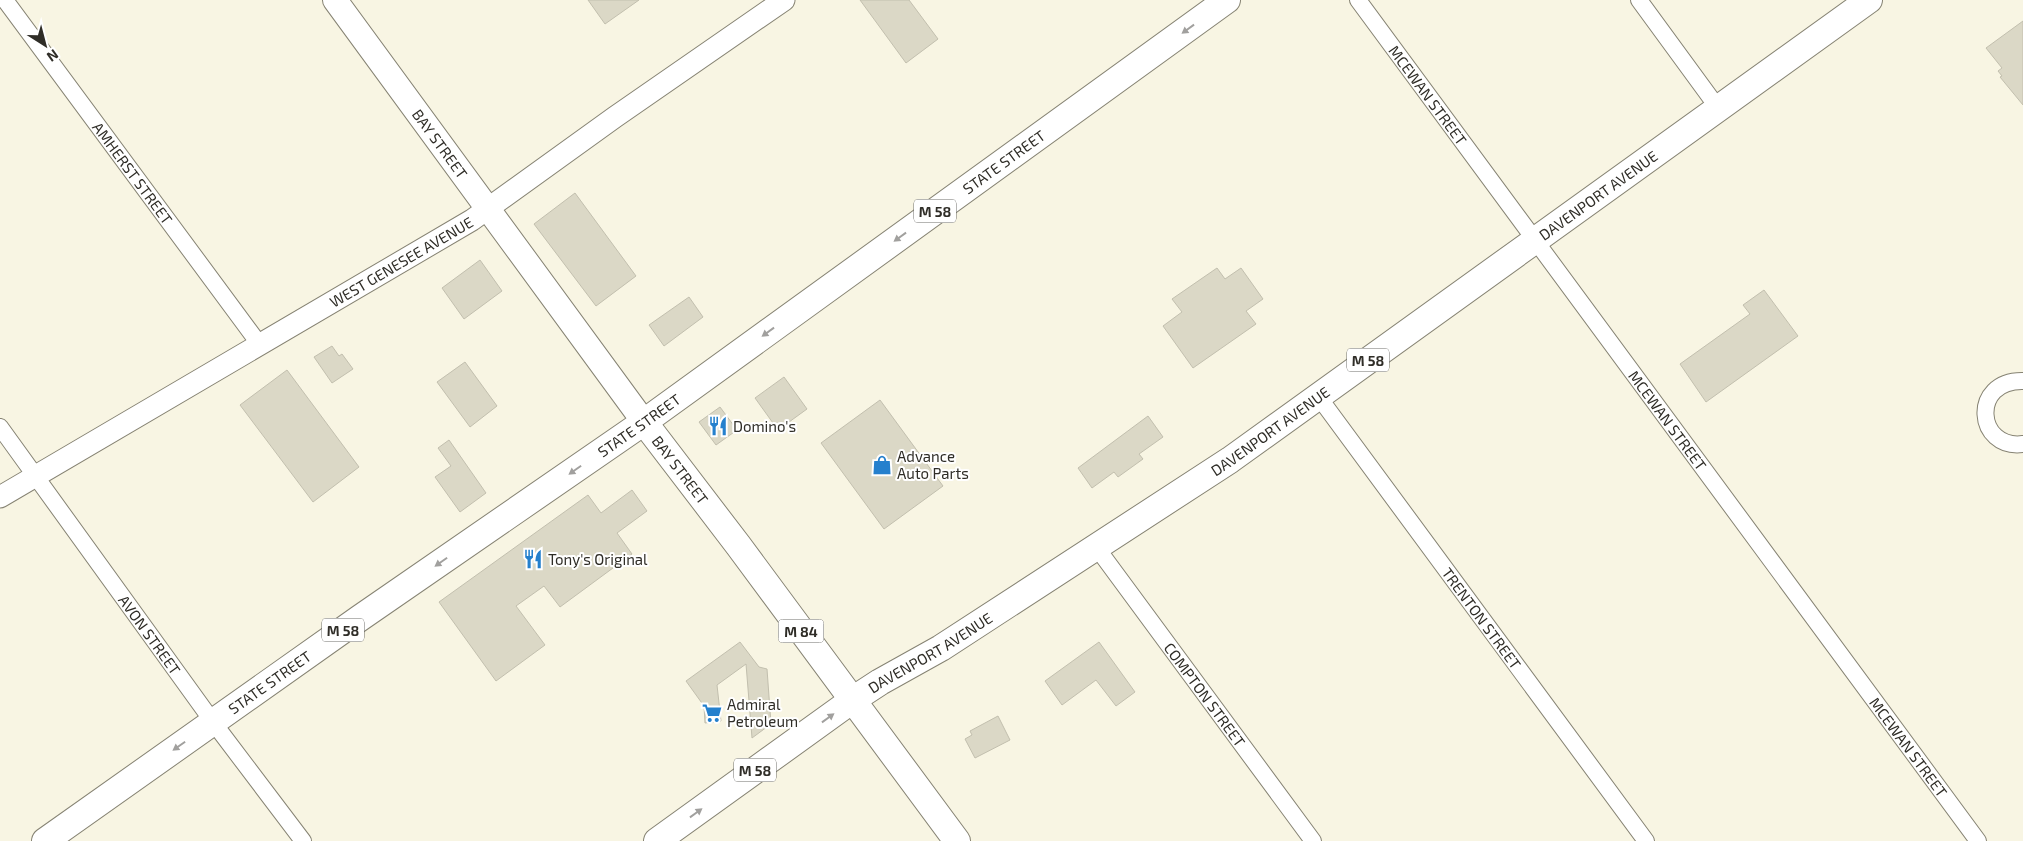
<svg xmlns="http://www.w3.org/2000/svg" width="2023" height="841" viewBox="0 0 2023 841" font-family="'Exo 2',sans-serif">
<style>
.building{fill:#dbd8c6;stroke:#c2bfae}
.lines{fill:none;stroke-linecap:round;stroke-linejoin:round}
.minor-casing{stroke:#868373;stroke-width:18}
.tertiary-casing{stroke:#868373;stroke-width:23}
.secondary-casing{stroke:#868373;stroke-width:26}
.primary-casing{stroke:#868373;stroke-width:28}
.minor{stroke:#fff;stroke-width:16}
.tertiary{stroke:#fff;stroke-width:21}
.secondary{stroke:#fff;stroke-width:24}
.primary{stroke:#fff;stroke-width:26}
.oneway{fill:#a1a09e}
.labels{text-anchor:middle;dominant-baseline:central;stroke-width:4;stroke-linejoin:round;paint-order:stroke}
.shield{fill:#fff;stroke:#6d6c68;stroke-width:1}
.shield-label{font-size:14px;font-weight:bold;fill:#2f2d27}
.street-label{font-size:15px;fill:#2f2d27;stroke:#fff}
.poi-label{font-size:15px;fill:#2f2d27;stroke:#fff;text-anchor:start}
</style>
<rect width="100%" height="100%" fill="#f8f5e3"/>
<!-- building -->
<g class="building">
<path d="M 588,0 L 639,0 L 605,24 Z"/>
<path d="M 860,0 L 909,0 L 938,39 L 906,63 Z"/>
<path d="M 2023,21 L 2023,105 L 2000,77 L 2002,76 L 1998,71 L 2002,68 L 1986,48 Z"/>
<path d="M 575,193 L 636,276 L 596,306 L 534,224 Z"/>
<path d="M 480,260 L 502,291 L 464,319 L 442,288 Z"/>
<path d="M 1217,268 L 1225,279 L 1241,268 L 1263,299 L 1246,311 L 1256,324 L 1193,368 L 1163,326 L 1182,312 L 1172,299 Z"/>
<path d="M 1764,290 L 1798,336 L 1706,402 L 1680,364 L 1750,314 L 1743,305 Z"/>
<path d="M 689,297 L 703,317 L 664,346 L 649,325 Z"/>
<path d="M 332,346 L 339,356 L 342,354 L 353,369 L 332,383 L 314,357 Z"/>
<path d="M 465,362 L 497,406 L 470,427 L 437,382 Z"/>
<path d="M 287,370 L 359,467 L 313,502 L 240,405 Z"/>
<path d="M 784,377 L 807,409 L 778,430 L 755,398 Z"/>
<path d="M 880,400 L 943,486 L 884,529 L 821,443 Z"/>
<path d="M 720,407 L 737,430 L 716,445 L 699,422 Z"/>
<path d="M 1148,416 L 1163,437 L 1139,454 L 1143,459 L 1118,477 L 1114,472 L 1092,488 L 1078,468 Z"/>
<path d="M 449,440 L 486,493 L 460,512 L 435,477 L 451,466 L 438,448 Z"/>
<path d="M 632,490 L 647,511 L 617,533 L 632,554 L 560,607 L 544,586 L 516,606 L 545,645 L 496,681 L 439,602 L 588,495 L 601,513 Z"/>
<path d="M 740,642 L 759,667 L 767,669 L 771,724 L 752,738 L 746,664 L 717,685 L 721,721 L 705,723 L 704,706 L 686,681 Z"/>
<path d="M 1099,642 L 1135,692 L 1116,706 L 1096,680 L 1062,705 L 1045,681 Z"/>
<path d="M 998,716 L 1010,740 L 975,758 L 965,739 L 972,735 L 970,731 Z"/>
</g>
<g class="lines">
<defs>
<g id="minor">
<path id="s1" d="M 5,0 L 260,345"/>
<path id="s2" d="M 1358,0 L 1978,841"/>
<path d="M 1639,0 L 1718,108"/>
<path d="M 2023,381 C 1970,380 1976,450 2023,444"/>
<path id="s3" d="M 1318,396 L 1646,841"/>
<path id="s4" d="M 0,427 L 213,722 L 303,841"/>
<path id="s5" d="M 1097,548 L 1313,841"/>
</g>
<g id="tertiary">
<path id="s6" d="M 0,497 L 472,220 L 615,117 L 784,0"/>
</g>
<g id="secondary">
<path id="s7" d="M 335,0 L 644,422"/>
</g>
<g id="primary">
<path id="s8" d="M 644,422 L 738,545 L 957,841"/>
<path id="s9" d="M 45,841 L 360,618 L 644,422 L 1227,0"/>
<path id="s10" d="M 657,841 L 854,699 L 880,682 L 941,648 L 1230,460 L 1869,0"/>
</g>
</defs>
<!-- minor casing -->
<use href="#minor" class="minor-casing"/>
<!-- tertiary casing -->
<use href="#tertiary" class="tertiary-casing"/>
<!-- secondary casing -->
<use href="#secondary" class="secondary-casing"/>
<!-- primary casing -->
<use href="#primary" class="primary-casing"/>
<!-- minor -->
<use href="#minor" class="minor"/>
<!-- tertiary -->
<use href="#tertiary" class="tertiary"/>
<!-- secondary -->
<use href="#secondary" class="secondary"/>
<!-- primary -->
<use href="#primary" class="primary"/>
</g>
<!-- one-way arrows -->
<defs><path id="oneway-solid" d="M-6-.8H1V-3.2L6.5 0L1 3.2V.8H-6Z" transform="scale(1.25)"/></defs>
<g class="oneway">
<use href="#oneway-solid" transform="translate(1188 29) rotate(144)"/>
<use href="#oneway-solid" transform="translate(900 237) rotate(144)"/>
<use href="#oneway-solid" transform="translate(768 332) rotate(144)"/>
<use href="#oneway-solid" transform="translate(575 470) rotate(145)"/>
<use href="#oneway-solid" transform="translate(441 562) rotate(145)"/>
<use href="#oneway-solid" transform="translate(828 718) rotate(-36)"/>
<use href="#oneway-solid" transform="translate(179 746) rotate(145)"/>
<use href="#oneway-solid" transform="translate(696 813) rotate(-36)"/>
</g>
<!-- icons -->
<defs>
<symbol id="restaurant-bare" viewBox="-9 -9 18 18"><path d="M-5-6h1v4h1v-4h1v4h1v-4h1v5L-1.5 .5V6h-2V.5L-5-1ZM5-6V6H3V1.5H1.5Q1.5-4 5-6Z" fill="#2580cd" stroke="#fff" stroke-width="2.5" paint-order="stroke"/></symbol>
<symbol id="shop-bare" viewBox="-9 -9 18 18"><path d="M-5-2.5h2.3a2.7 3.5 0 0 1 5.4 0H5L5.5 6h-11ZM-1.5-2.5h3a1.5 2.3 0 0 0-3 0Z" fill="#2580cd" stroke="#fff" stroke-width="2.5" paint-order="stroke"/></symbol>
<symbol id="supermarket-bare" viewBox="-9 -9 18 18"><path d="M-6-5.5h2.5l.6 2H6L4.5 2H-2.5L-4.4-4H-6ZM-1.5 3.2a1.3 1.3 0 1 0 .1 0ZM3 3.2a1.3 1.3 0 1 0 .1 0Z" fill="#2580cd" stroke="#fff" stroke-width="2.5" paint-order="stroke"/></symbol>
</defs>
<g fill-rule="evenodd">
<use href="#restaurant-bare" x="704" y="412" width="28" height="28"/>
<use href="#shop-bare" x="868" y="451" width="28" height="28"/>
<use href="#restaurant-bare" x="519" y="545" width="28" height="28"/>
<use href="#supermarket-bare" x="698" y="699" width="28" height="28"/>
</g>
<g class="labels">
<!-- shield labels -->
<g class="shield">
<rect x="914" y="199.5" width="42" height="23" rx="4"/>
<rect x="1347" y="348.5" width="42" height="23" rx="4"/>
<rect x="322" y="618.5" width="42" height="23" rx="4"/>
<rect x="778.5" y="619.5" width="45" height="23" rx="4"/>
<rect x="734" y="758.5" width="42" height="23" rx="4"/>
</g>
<g class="shield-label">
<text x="935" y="211">M 58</text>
<text x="1368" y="360">M 58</text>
<text x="343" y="630">M 58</text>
<text x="801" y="631">M 84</text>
<text x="755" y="770">M 58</text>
</g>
<!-- street labels -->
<g class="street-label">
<text stroke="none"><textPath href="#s2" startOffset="118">MCEWAN STREET</textPath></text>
<text stroke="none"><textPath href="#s7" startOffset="178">BAY STREET</textPath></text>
<text stroke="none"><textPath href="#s9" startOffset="1175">STATE STREET</textPath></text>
<text stroke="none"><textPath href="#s1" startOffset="215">AMHERST STREET</textPath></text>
<text stroke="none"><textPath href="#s10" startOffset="1142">DAVENPORT AVENUE</textPath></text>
<text stroke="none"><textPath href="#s6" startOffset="465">WEST GENESEE AVENUE</textPath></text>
<text stroke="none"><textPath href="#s2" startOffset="522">MCEWAN STREET</textPath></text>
<text stroke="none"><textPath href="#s9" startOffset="725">STATE STREET</textPath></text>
<text stroke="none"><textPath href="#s10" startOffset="738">DAVENPORT AVENUE</textPath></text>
<text stroke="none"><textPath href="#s8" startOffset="60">BAY STREET</textPath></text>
<text stroke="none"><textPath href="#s3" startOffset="276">TRENTON STREET</textPath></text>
<text stroke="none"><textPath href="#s4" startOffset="256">AVON STREET</textPath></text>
<text stroke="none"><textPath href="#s10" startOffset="332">DAVENPORT AVENUE</textPath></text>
<text stroke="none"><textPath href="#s9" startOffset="275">STATE STREET</textPath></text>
<text stroke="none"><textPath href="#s5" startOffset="182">COMPTON STREET</textPath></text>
<text stroke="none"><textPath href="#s2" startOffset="928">MCEWAN STREET</textPath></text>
</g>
<!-- poi labels -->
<g class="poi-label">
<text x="733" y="426">Domino's</text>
<text x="897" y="456">Advance<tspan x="897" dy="17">Auto Parts</tspan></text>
<text x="548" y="559">Tony's Original</text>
<text x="727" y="704">Admiral<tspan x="727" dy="17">Petroleum</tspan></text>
</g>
</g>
<!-- north arrow -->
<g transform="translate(45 45) rotate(144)" stroke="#ffffff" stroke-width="4" paint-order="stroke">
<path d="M0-4L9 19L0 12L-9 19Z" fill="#2f2d27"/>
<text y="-8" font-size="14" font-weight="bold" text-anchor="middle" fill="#2f2d27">N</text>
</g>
</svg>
